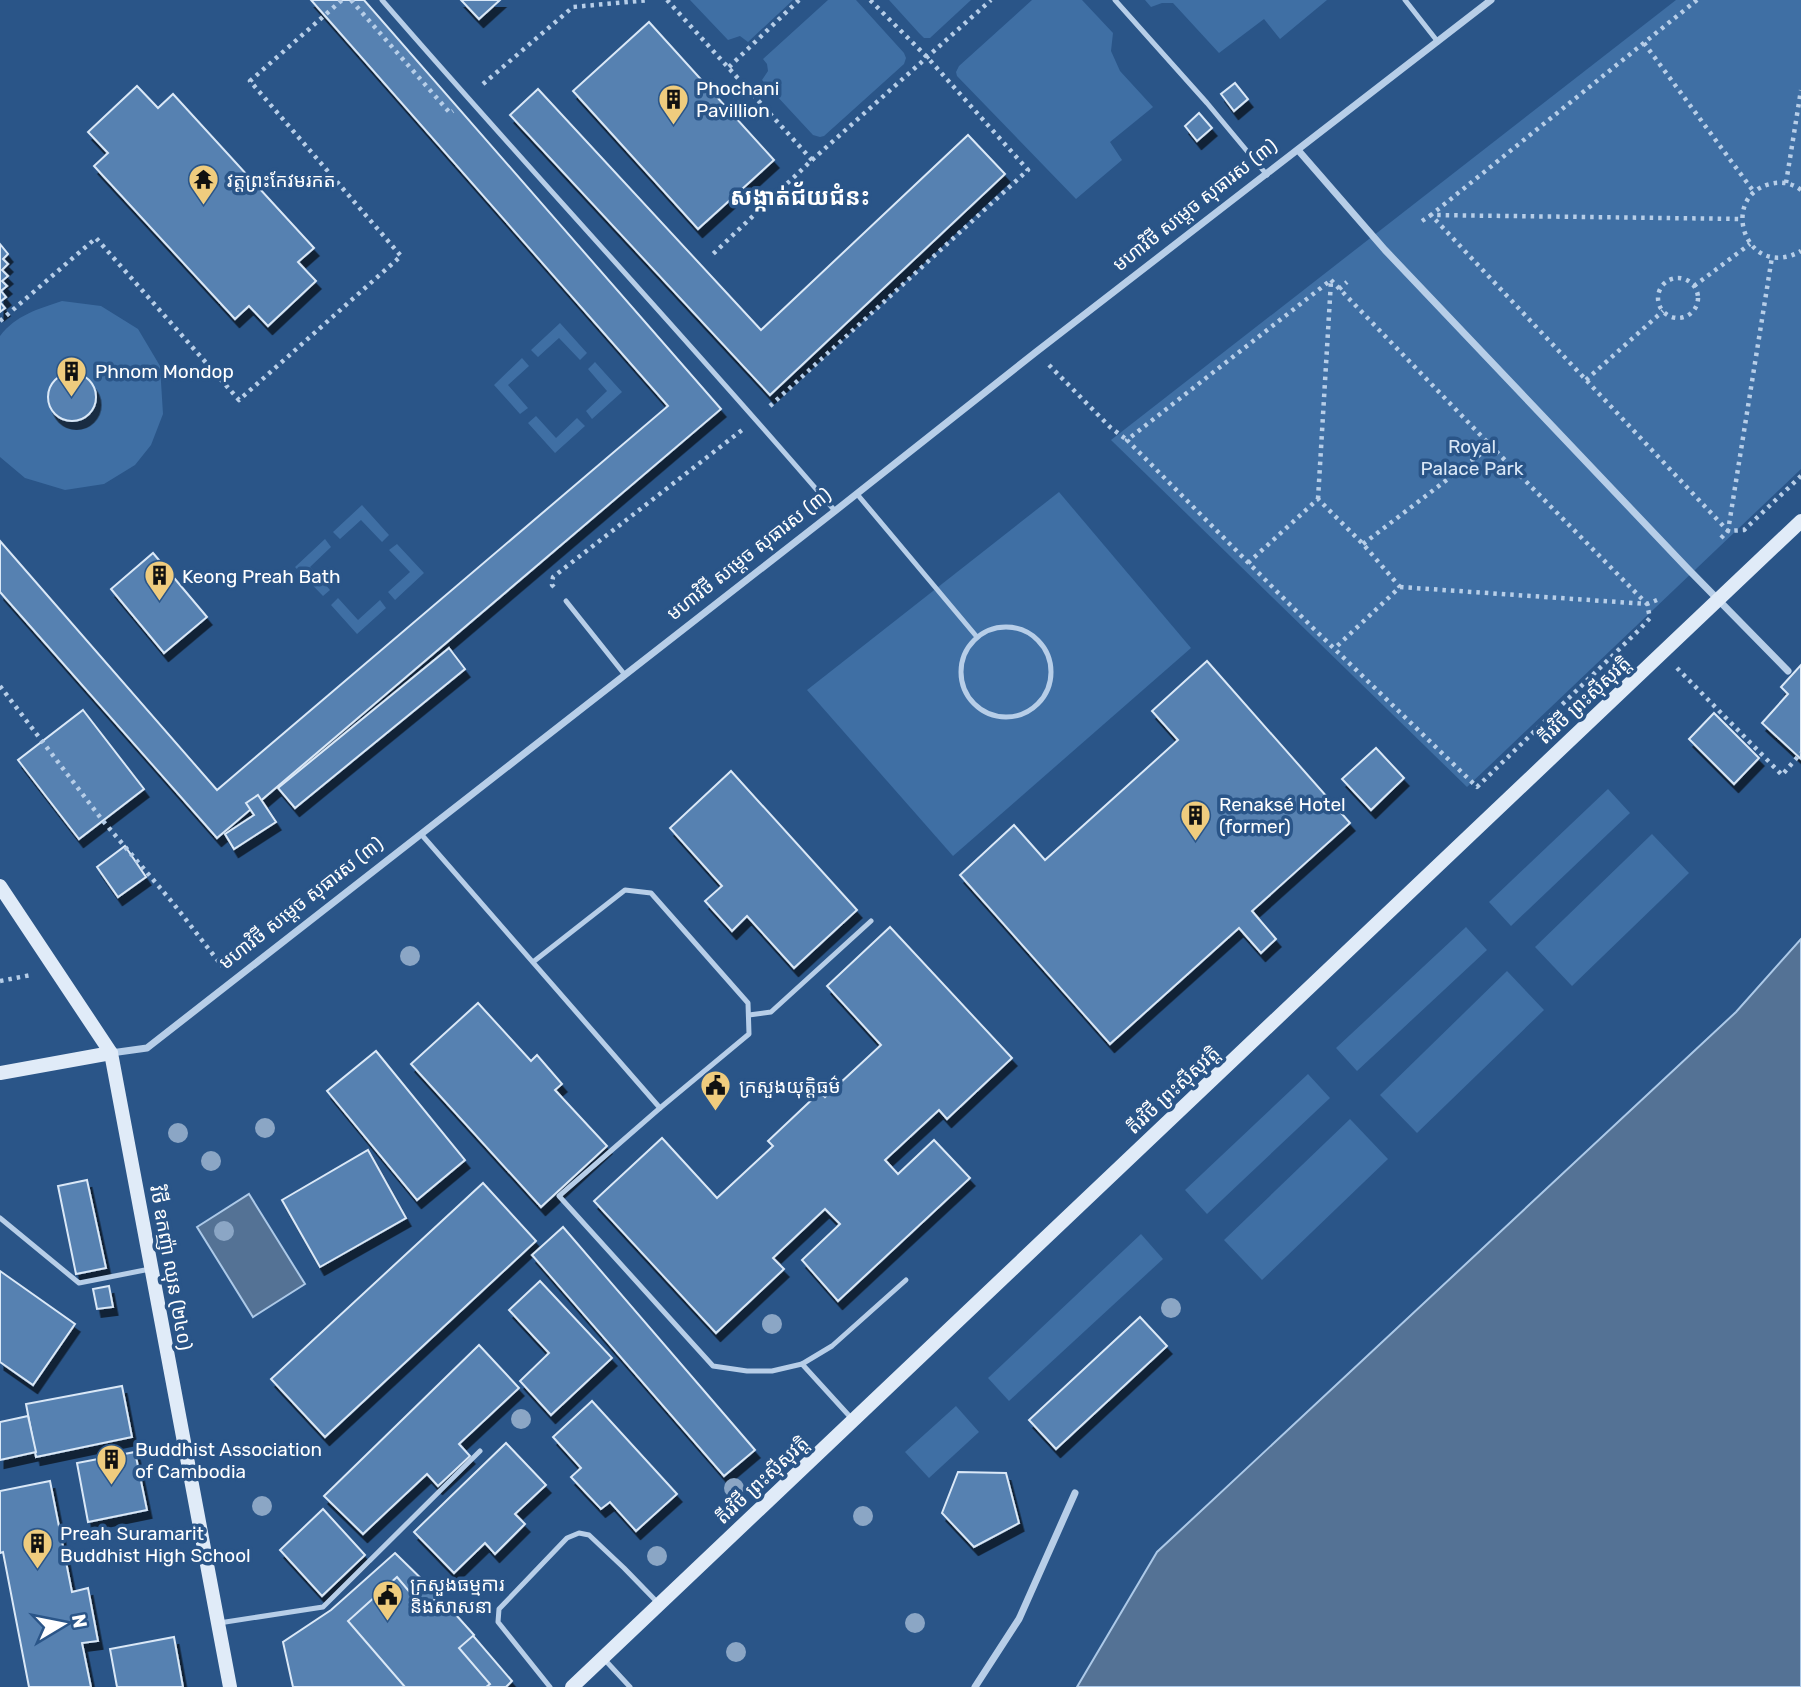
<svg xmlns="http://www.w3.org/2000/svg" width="1801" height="1687" viewBox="0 0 1801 1687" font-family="Rubik,'Noto Sans Khmer',sans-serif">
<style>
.green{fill:#3f6fa4}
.water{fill:#547295;stroke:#acc9e8;stroke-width:2}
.building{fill:#5681b1;stroke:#dae8f7;stroke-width:2;filter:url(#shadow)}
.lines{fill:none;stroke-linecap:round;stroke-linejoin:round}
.path{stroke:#b7cee8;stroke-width:4.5;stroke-dasharray:3.5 5;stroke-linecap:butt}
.lane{stroke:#b7cee8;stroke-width:5}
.street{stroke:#b7cee8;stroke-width:7}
.secondary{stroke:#e0ebf8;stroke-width:14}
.tree{fill:#8ba6c5}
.labels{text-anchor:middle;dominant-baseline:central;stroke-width:7;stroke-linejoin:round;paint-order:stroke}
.poi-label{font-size:19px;fill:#fff;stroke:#2a5588;text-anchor:start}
.street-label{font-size:19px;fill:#fff;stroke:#2a5588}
.park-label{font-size:19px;fill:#dae8f7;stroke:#2a5588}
.quarter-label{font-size:23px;font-weight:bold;fill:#fff;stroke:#2a5588}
</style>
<defs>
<filter id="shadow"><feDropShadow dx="4.5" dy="8" stdDeviation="0" flood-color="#0009"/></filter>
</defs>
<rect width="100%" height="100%" fill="#2a5588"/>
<!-- green -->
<g class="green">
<path d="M 690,0 L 793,0 L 748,42 L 740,36 L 728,40 Z"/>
<path d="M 828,0 L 856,0 L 904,53 L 906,58 L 904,64 L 824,136 L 820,137 L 813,135 L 762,80 L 768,71 L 767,64 L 763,59 Z"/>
<path d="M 889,0 L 971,0 L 930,38 L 924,38 L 919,33 Z"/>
<path d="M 1032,0 L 1082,0 L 1113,33 L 1111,51 L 1120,71 L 1153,107 L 1110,142 L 1122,160 L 1076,199 L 957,76 L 956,72 L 959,66 Z"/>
<path d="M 1145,0 L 1327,0 L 1280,39 L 1264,19 L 1219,53 L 1173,3 L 1162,3 L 1151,7 Z"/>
<path d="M 1676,0 L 1801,0 L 1801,469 L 1467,787 L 1111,440 Z"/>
<path d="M 62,301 L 101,306 L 138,329 L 160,366 L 163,414 L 151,445 L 135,465 L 104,484 L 65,490 L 25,478 L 0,457 L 0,336 C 16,315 38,309 62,301 Z"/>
<path d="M 560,323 L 587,353 L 580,360 L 559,338 L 538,357 L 531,350 Z"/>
<path d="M 522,358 L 529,366 L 508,385 L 528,408 L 520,414 L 494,385 Z"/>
<path d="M 595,362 L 622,392 L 592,419 L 586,411 L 607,391 L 588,369 Z"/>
<path d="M 536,416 L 556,438 L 577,418 L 585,426 L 555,453 L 528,423 Z"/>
<path d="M 1059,492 L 1191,648 L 953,856 L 807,690 Z"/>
<path d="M 362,505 L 389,535 L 382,542 L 361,520 L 340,539 L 333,532 Z"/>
<path d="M 325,539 L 331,547 L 310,567 L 330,590 L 323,596 L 295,567 Z"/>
<path d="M 397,544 L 424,573 L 395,600 L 388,592 L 410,572 L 389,550 Z"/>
<path d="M 338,598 L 358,620 L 380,600 L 386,608 L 357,634 L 331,605 Z"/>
<path d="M 1608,789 L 1630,813 L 1511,926 L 1489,902 Z"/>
<path d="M 1652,834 L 1689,873 L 1572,986 L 1535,947 Z"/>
<path d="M 1466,927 L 1487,950 L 1357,1071 L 1336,1048 Z"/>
<path d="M 1507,971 L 1544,1010 L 1417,1133 L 1380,1095 Z"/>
<path d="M 1308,1074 L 1330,1098 L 1207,1214 L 1185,1190 Z"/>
<path d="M 1350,1119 L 1388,1159 L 1262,1280 L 1224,1240 Z"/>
<path d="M 1141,1234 L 1163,1259 L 1009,1401 L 988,1378 Z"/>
<path d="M 956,1406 L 979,1432 L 929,1478 L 905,1452 Z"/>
</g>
<!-- water -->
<g class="water">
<path d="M 1801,939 L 1801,1687 L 1077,1687 L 1157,1552 L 1736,1012 Z"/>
<path d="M 249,1194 L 305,1284 L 253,1317 L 197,1227 Z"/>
</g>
<!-- building -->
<g class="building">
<path d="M 311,0 L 364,0 L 721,409 L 217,838 L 0,592 L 0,541 L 217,790 L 668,406 Z"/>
<path d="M 461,0 L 500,0 L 479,19 Z"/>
<path d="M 649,22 L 774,160 L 698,229 L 573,91 Z"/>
<path d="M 1235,83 L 1248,99 L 1234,111 L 1221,94 Z"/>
<path d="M 137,86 L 158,108 L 173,94 L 314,248 L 298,262 L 316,281 L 268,326 L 249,306 L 235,319 L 94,166 L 108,153 L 88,132 Z"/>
<path d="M 538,89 L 761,330 L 968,135 L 1005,174 L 770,395 L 510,115 Z"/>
<path d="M 1199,113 L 1212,128 L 1197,141 L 1185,126 Z"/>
<path d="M 0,244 L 8,254 L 3,259 L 8,264 L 2,270 L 8,276 L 2,281 L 7,286 L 1,291 L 6,297 L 0,302 L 5,308 L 0,312 Z"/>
<circle cx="72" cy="397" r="24"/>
<path d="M 153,553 L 207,617 L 164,653 L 111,589 Z"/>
<path d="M 449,648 L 465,669 L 295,808 L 278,788 Z"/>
<path d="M 1207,661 L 1350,823 L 1252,911 L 1276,939 L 1261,953 L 1239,928 L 1110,1044 L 960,875 L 1014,825 L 1045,860 L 1178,740 L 1152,711 Z"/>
<path d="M 1801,665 L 1801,759 L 1762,723 L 1788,694 L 1781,687 Z"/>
<path d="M 83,710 L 144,789 L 79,839 L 18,760 Z"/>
<path d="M 1714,713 L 1759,758 L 1734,784 L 1689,739 Z"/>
<path d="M 1376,748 L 1404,778 L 1371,810 L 1342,779 Z"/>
<path d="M 731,771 L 857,910 L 794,968 L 747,916 L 732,931 L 705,901 L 722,886 L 670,828 Z"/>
<path d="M 258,795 L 276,822 L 234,849 L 225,834 L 254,815 L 246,803 Z"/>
<path d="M 125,846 L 146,877 L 118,897 L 97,867 Z"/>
<path d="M 890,927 L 1012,1058 L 947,1119 L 939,1110 L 885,1160 L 898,1174 L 934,1140 L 970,1178 L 838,1301 L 802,1260 L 840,1224 L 825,1209 L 773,1258 L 784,1269 L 716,1333 L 594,1201 L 662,1138 L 717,1198 L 773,1146 L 768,1141 L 820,1092 L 825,1097 L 881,1045 L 827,986 Z"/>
<path d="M 478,1003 L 531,1061 L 537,1055 L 562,1084 L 555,1090 L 607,1146 L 541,1207 L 411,1064 Z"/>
<path d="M 376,1051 L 465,1160 L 417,1200 L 327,1091 Z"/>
<path d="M 368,1150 L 406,1218 L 320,1267 L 282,1200 Z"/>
<path d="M 87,1180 L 106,1268 L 76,1274 L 58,1186 Z"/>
<path d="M 483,1183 L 536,1241 L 325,1437 L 271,1379 Z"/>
<path d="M 563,1227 L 755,1450 L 724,1476 L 532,1255 Z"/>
<path d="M 0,1271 L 75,1324 L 33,1385 L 0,1362 Z"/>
<path d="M 540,1281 L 612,1358 L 551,1415 L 520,1381 L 549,1353 L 509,1310 Z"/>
<path d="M 109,1286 L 113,1307 L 97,1309 L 93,1289 Z"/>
<path d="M 1140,1317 L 1167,1346 L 1056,1449 L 1029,1420 Z"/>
<path d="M 479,1345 L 519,1388 L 459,1444 L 470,1456 L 438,1486 L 427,1474 L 363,1534 L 324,1496 Z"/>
<path d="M 122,1386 L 132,1437 L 36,1457 L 26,1404 Z"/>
<path d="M 592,1401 L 677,1494 L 636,1531 L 610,1502 L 601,1509 L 571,1477 L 581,1468 L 553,1437 Z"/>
<path d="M 28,1416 L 36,1452 L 0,1460 L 0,1422 Z"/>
<path d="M 506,1443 L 546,1485 L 515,1514 L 525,1524 L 495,1554 L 485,1543 L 454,1573 L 414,1532 Z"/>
<path d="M 135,1452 L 147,1510 L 88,1522 L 77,1463 Z"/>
<path d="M 958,1472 L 1006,1473 L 1019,1523 L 974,1547 L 942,1513 Z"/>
<path d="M 50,1481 L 72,1592 L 88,1588 L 98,1641 L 82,1643 L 91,1687 L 29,1687 L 3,1552 L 0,1553 L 0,1491 Z"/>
<path d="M 323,1509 L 365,1555 L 322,1596 L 280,1550 Z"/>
<path d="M 395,1553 L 439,1596 L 512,1681 L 506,1687 L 293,1687 L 283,1642 L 331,1610 Z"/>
<path d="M 397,1577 L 424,1609 L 439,1596 L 474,1635 L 459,1648 L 490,1684 L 486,1687 L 405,1687 L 348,1621 Z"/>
<path d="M 174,1637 L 183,1687 L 117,1687 L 110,1649 Z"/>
</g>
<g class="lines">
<!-- path -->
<g class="path">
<path d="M 351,0 L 450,113 L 453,111"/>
<path d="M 667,0 L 812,160 L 713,254"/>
<path d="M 1697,0 L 1431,215 L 1728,531 L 1744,530 L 1801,476"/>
<path d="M 1644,43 L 1754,192"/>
<path d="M 729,67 L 799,0"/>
<path d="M 483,84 L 573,7 L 649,0"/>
<path d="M 812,160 L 991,0"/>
<path d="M 1786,183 L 1801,90"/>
<path d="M 1801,190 C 1792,183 1781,181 1770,184 C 1718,197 1746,282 1801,251"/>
<path d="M 1422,221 L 1431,215 L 1742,219"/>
<circle cx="1678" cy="298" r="20"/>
<path d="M 1331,280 L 1491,446 L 1647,604 L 1650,618 L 1640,629 L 1477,787 L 1313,628 L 1127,440 Z"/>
<path d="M 1694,286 L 1750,244"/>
<path d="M 1339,289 L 1347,282"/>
<path d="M 0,321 L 96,238 L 239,400 L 401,256 L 250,81 L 342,0"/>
<path d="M 1049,365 L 1110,427 L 1127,440"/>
<path d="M 1586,380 L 1663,311"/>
<path d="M 770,406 L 1028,170 L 927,57 L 870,0"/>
<path d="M 1318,499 L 1331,281"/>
<path d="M 1721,538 L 1728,531 L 1772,257"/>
<path d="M 1363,544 L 1491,446"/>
<path d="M 1248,563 L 1318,499 L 1363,544 L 1400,587 L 1335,648"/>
<path d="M 554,587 L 552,585 L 553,577 L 742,430"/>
<path d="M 1400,587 L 1647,604 L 1657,600"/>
<path d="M 1677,668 L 1782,775 L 1801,753"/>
<path d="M 0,686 L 103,821 L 173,903 L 222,966"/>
<path d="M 0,981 L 31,975"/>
</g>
<!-- lane -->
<g class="lane">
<path d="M 382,0 C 531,172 687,338 835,511"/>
<path d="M 1115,0 L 1207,103 L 1267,175"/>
<path d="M 1405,0 L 1438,42"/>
<path d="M 857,494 L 977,637"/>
<path d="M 566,601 L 625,675"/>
<circle cx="1006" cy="672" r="45"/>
<path d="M 421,834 L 660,1108"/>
<path d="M 533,962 L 625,890 L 651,893 L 748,1003 L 749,1034 L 660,1108 L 559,1196 L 713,1366 L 747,1371 L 772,1371 L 802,1364 L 853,1420"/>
<path d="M 749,1015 L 771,1012 L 871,921"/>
<path d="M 0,1218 L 79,1283 L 150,1269"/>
<path d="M 802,1364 L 832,1346 L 906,1280"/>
<path d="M 219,1623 L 323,1607 L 480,1451"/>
<path d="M 605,1660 L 630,1687"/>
<path d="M 550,1687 L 498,1622 L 499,1609 L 567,1538 L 579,1533 L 589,1535 L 624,1568 L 659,1604"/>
</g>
<!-- street -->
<g class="street">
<path d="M 1298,150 L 1385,250 L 1688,569 L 1788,671"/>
<path d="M 111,1053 L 147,1048 L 835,511 L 1036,352 L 1491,0"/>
<path d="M 975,1687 L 1019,1619 L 1075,1493"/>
</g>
<!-- secondary -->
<g class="secondary">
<path d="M 0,886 L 111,1053 L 230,1687"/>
<path d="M 0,1073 L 111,1053"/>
<path d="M 572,1687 L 1801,521"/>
</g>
</g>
<!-- trees -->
<g class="tree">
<circle cx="410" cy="956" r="10"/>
<circle cx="265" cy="1128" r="10"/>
<circle cx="178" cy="1133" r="10"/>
<circle cx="211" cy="1161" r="10"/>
<circle cx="224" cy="1231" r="10"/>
<circle cx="1171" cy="1308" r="10"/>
<circle cx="772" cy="1324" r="10"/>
<circle cx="521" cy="1419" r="10"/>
<circle cx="734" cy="1488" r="10"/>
<circle cx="262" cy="1506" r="10"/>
<circle cx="863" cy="1516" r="10"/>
<circle cx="657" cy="1556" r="10"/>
<circle cx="915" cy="1623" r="10"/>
<circle cx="736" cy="1652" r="10"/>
</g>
<!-- icons -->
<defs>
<symbol id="building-pin" viewBox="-11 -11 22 30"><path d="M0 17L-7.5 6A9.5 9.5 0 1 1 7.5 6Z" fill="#efcc7e" stroke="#2a5588"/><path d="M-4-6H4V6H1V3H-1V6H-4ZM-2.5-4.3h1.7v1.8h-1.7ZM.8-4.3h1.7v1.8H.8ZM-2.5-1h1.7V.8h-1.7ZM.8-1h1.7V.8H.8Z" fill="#111"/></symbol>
<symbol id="temple-pin" viewBox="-11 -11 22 30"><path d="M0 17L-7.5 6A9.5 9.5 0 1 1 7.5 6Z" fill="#efcc7e" stroke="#2a5588"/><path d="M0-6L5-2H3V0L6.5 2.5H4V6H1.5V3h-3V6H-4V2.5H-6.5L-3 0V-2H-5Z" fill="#111"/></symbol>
<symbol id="civic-pin" viewBox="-11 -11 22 30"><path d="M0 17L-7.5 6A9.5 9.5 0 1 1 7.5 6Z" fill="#efcc7e" stroke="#2a5588"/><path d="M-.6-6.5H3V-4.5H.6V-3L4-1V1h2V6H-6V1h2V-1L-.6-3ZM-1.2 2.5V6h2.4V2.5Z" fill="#111"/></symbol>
</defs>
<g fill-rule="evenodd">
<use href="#building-pin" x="656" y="82" width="35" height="47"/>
<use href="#temple-pin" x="186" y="162" width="35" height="47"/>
<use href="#building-pin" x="54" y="354" width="35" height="47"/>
<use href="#building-pin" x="142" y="558" width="35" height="47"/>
<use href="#building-pin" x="1178" y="798" width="35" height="47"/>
<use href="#civic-pin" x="698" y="1068" width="35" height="47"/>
<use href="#building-pin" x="94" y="1442" width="35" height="47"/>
<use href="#building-pin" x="20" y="1526" width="35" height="47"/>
<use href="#civic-pin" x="370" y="1578" width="35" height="47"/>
</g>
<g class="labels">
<!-- poi labels -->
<g class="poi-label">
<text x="696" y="88">Phochani<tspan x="696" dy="22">Pavillion</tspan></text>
<text x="227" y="180">វត្តព្រះកែវមរកត</text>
<text x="95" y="371">Phnom Mondop</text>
<text x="182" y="576">Keong Preah Bath</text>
<text x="1219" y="804">Renaksé Hotel<tspan x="1219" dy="22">(former)</tspan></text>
<text x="739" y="1086">ក្រសួងយុត្ដិធម៌</text>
<text x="135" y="1449">Buddhist Association<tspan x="135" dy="22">of Cambodia</tspan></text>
<text x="60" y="1533">Preah Suramarit<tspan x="60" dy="22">Buddhist High School</tspan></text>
<text x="410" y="1584">ក្រសួងធម្មការ<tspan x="410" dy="22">និងសាសនា</tspan></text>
</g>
<!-- street labels -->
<g class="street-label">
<text transform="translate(1195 205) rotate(-38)">មហាវិថី សម្តេច សុធារស (៣)</text>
<text transform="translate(749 554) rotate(-38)">មហាវិថី សម្តេច សុធារស (៣)</text>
<text transform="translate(1584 700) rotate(-43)">តីរវិថី ព្រះស៊ីសុវត្តិ</text>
<text transform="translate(301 903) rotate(-38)">មហាវិថី សម្តេច សុធារស (៣)</text>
<text transform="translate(1173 1090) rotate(-43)">តីរវិថី ព្រះស៊ីសុវត្តិ</text>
<text transform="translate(171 1268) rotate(80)">វិថី ឧកញ៉ា ឈុន (២៤០)</text>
<text transform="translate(762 1480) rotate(-43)">តីរវិថី ព្រះស៊ីសុវត្តិ</text>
</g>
<!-- park labels -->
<g class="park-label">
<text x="1472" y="446">Royal<tspan x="1472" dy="22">Palace Park</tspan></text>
</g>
<!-- quarter labels -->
<g class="quarter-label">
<text x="800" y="197">សង្កាត់ជ័យជំនះ</text>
</g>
</g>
<!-- north arrow -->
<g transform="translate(63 1624) rotate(80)" stroke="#2a5588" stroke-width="5" paint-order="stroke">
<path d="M0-5L12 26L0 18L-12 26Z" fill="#ffffff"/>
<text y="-10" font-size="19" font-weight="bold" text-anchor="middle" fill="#ffffff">N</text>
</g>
</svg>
